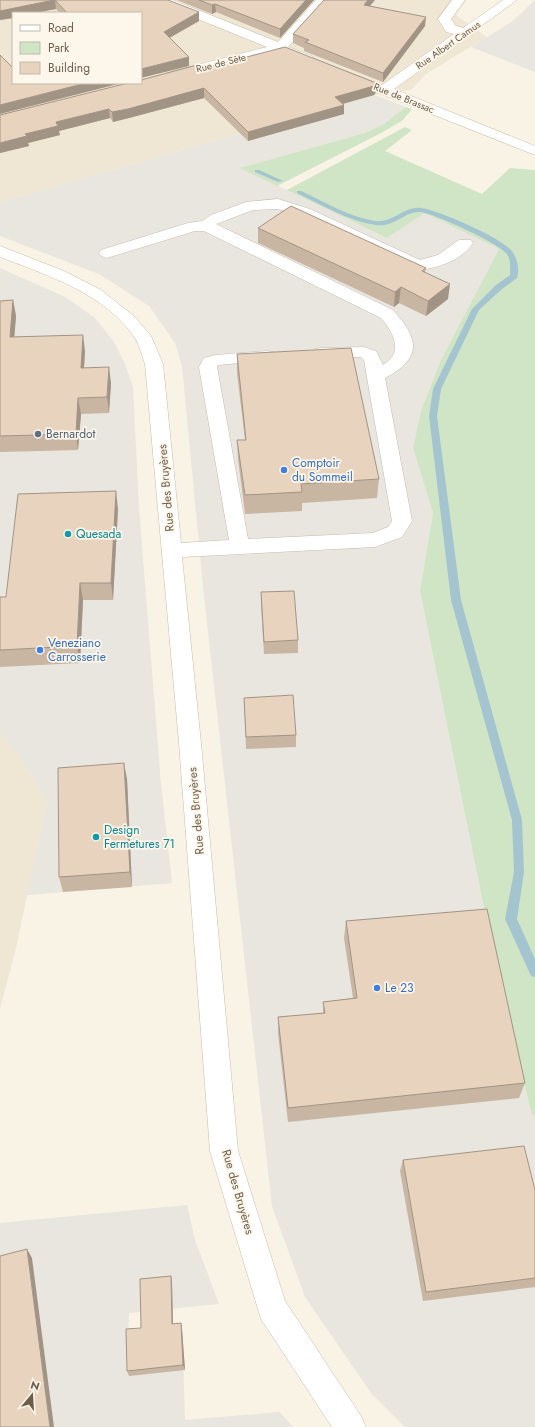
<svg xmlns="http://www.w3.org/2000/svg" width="535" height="1427" viewBox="0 0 535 1427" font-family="Jost,sans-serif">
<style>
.residential{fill:#f0e6d4;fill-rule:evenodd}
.industrial{fill:#e9e5df}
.green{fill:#cfe5c5}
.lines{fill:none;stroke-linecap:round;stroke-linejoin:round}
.stream{fill:#a4c5d0;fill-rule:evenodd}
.minor-casing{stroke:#c8bcad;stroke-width:1}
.minor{fill:#fff;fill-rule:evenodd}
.wall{fill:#c8b6a3}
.shaded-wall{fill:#a29485}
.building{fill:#e8d4be;stroke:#a29485}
.service-dot{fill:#5c6f8a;stroke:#fcf7ea;stroke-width:1.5}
.shop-dot{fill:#3f7fe0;stroke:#fcf7ea;stroke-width:1.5}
.culture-dot{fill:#0f9aa8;stroke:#fcf7ea;stroke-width:1.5}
.labels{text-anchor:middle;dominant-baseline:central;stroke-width:3.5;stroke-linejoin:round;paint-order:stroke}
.far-street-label{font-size:10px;fill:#6e5d4d;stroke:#fcf7ea}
.service-label{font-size:12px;fill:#4e5e75;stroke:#fcf7ea;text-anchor:start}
.shop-label{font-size:12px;fill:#366cbe;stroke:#fcf7ea;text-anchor:start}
.street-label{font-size:12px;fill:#6e5d4d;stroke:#fcf7ea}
.culture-label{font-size:12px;fill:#0d838f;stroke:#fcf7ea;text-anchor:start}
</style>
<rect width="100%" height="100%" fill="#f9f3e5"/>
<!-- residential -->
<g class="residential">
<path d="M 0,0 L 467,0 L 456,15 L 487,37 L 426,74 L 411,90 L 374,95 L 0,202 ZM 13,13 L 141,13 L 141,83 L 13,83 Z"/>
<path d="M 0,732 L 31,773 L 47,803 L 16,948 L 0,1009 Z"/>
</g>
<!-- industrial -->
<g class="industrial">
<path d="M 535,0 L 535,72 L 471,47 L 513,21 Z"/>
<path d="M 374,95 L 406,107 L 384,124 L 365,133 L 241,168 L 387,238 L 425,213 L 499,249 L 441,360 L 421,411 L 413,448 L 433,513 L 420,591 L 485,913 L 530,1108 L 535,1119 L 535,1427 L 405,1427 L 371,1393 L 305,1297 L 272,1206 L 204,596 L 182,366 L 175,343 L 149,306 L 99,274 L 0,236 L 0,202 Z"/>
<path d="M 0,268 L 65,297 L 95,318 L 114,342 L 125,364 L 133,387 L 139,508 L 161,784 L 172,883 L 27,895 L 47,803 L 31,773 L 0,732 Z"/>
<path d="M 187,1205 L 195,1240 L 219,1304 L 129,1313 L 128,1335 L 182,1329 L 185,1420 L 280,1412 L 293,1427 L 0,1427 L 0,1223 Z"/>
</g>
<!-- green -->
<g class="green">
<path d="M 406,107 L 412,109 L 403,120 L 383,132 L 277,186 L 240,168 L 365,133 L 384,124 Z"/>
<path d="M 405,127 L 412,130 L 385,151 L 482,194 L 510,168 L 535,170 L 535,1119 L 530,1108 L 485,913 L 420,591 L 433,513 L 413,448 L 421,411 L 441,360 L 499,249 L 425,213 L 387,238 L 287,190 Z"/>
</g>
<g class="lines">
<!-- stream -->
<g class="stream">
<path d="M 255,170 L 259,170 L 283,181 L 278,182 L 255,172 Z"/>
<path d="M 297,191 L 301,191 C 325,202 349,217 375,221 C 392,224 404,206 421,208 C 440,211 497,236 510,249 C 517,256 520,269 517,278 L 502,289 L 479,310 L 441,389 L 437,416 L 461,600 L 522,820 L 524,872 L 517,919 L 535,959 L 535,977 L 531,976 L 505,919 L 514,872 L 512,820 L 451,600 L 429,416 L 433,389 L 472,309 L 496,285 L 510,275 C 510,268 511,260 507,254 C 500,244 432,212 419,212 C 404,212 393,228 376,225 C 348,221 322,205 297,193 Z"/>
</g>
<defs>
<g id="minor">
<path d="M 156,0 L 173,0 L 278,42 L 316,0 L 329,0 L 288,47 L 312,56 L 314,59 L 312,62 L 302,62 L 279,52 L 171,80 L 166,79 L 164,76 L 166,73 L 267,47 L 158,3 Z"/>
<path d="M 452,0 L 465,0 L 451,19 L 456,26 L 463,28 L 503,0 L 517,0 L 394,89 L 535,146 L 535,155 L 343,79 L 341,76 L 343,73 L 348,72 L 382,85 L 454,34 L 446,32 L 438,19 Z"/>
<path d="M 278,199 L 310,209 L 420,260 L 438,255 L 459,240 L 471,240 L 473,243 C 461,261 438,268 418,270 L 300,215 L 277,209 L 253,210 L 216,224 L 393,310 C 420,340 422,358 385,378 L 412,521 L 402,537 L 375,547 L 182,557 L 201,743 L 238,1151 L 285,1301 L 361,1416 L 366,1427 L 332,1427 L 261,1319 L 210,1151 L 179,743 L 145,364 C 142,356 140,346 135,338 C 106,294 47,275 0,257 L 0,246 L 64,271 L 101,290 L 134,316 L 151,336 L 163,364 L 181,543 L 229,540 L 199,367 L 204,358 L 216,355 L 267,351 L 273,352 L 276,356 L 273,360 L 218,365 L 217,367 L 248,539 L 373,533 L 388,527 L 392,521 L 364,360 L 361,357 L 321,358 L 315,357 L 312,353 L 315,349 L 321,348 L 364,347 L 376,351 L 383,365 C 404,353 394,333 381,318 L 204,231 L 195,231 L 107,258 L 101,256 L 99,253 L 101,250 L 188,223 L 202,221 L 211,215 L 246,202 Z"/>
</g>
</defs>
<!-- minor casing -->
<use href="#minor" class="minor-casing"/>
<!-- minor -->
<use href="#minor" class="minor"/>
</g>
<!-- wall -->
<g class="wall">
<path d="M 0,0 L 168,0 L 199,21 L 169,38 L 189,57 L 189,66 L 141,13 L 60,13 L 56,9 L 13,13 L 13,18 L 0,20 Z"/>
<path d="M 177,0 L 314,0 L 280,38 L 216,12 L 212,14 Z"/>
<path d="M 370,6 L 425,26 L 383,82 L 304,51 L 304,48 L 293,43 L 293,34 Z"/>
<path d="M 201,69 L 376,83 L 376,92 L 374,95 L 343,104 L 344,114 L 248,141 L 204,98 L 129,118 L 113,122 L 110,118 L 59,131 L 60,135 L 28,143 L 29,146 L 0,153 L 0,115 Z"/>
<path d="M 258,228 L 426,268 L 425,272 L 448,299 L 426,316 L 399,303 L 394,307 L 258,243 Z"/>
<path d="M 13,300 L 16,316 L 14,337 L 85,351 L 84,368 L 111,383 L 109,413 L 81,414 L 78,450 L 0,452 L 0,301 Z"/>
<path d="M 237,354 L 379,479 L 377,498 L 302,503 L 302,511 L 245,514 L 238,459 L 237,440 L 245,440 L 237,373 Z"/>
<path d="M 118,509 L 113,600 L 83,600 L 80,663 L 0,667 L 0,597 L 6,597 Z"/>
<path d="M 261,592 L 298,640 L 298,653 L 264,654 L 261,605 Z"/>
<path d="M 244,698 L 296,735 L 296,747 L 246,749 Z"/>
<path d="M 127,779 L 132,887 L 63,892 L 59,877 Z"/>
<path d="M 346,921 L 525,1083 L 519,1098 L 288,1122 L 278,1033 L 278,1017 L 323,1013 L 323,1002 L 353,998 L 344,938 Z"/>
<path d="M 403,1160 L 535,1190 L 535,1287 L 423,1301 L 400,1171 Z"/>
<path d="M 171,1276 L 172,1283 L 173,1324 L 181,1323 L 182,1329 L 185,1370 L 129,1376 L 127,1371 L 141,1328 Z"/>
</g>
<!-- shaded-wall -->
<g class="shaded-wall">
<path d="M 55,0 L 56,9 L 35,13 L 13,13 L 13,18 L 0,20 L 0,11 Z"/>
<path d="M 306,0 L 314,0 L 280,38 L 280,29 Z"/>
<path d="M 368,0 L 375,0 L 364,13 L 364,5 Z"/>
<path d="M 215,4 L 216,12 L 212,14 L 212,5 Z"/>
<path d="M 199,12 L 199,21 L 164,41 L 164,32 Z"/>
<path d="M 426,17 L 425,26 L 383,82 L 383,73 Z"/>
<path d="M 189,57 L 189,66 L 141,78 L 141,69 Z"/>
<path d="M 86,83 L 122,83 L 0,114 L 0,105 Z"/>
<path d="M 376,83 L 376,92 L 374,95 L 335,106 L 335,97 Z"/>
<path d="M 204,88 L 204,98 L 129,118 L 113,122 L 112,112 Z"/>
<path d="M 344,105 L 344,114 L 248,141 L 248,132 Z"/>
<path d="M 109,109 L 110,118 L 59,131 L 60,135 L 28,143 L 29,146 L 0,153 L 0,143 L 25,134 L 56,122 Z"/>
<path d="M 450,284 L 448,299 L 426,316 L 428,301 Z"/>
<path d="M 401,287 L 399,303 L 394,307 L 395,292 Z"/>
<path d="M 13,300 L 16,316 L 13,353 L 10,337 Z"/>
<path d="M 83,335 L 85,351 L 83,384 L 81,368 Z"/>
<path d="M 109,367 L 111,383 L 109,413 L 107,397 Z"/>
<path d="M 78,398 L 81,414 L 78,450 L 76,434 Z"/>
<path d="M 116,491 L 118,509 L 113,600 L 111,583 Z"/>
<path d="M 80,583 L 83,600 L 80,663 L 77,646 Z"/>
<path d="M 124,763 L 127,779 L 132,887 L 130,872 Z"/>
<path d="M 27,1249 L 32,1258 L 54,1427 L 50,1427 Z"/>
<path d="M 171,1276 L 172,1283 L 173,1330 L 172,1324 Z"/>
<path d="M 181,1323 L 182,1329 L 185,1370 L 183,1365 Z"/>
</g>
<!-- building -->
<g class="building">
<path d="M 0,0 L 54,0 L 0,11 Z"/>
<path d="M 55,0 L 168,0 L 199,12 L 164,32 L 189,57 L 141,69 L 141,13 L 67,13 Z"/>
<path d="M 199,0 L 306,0 L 280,29 L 215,4 L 212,5 Z"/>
<path d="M 324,0 L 368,0 L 364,5 L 426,17 L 383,73 L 305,42 L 309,40 L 293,34 Z"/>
<path d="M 285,47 L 376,83 L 374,86 L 335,97 L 344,105 L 248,132 L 204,88 L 128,109 L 112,112 L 109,109 L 56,122 L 58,126 L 25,134 L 27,136 L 0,143 L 0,115 L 128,83 L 141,83 L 141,80 L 197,65 L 201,69 Z"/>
<path d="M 0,55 L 13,68 L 13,83 L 86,83 L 0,105 Z"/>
<path d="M 291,206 L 426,268 L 422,271 L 450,284 L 428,301 L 401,287 L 395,292 L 258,228 Z"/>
<path d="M 13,300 L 10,337 L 83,335 L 81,368 L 109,367 L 107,397 L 78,398 L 76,434 L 0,436 L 0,301 Z"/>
<path d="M 351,348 L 379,479 L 301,484 L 302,492 L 245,495 L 237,440 L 246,440 L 237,354 Z"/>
<path d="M 116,491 L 111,583 L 80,583 L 77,646 L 0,650 L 0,597 L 6,597 L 18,494 Z"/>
<path d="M 294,591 L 298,640 L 264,642 L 261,592 Z"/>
<path d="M 293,695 L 296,735 L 246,737 L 244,698 Z"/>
<path d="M 124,763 L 130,872 L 59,877 L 58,768 Z"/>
<path d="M 487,909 L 525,1083 L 288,1108 L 278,1017 L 325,1013 L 323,1002 L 357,998 L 346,921 Z"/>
<path d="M 524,1146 L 535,1190 L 535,1278 L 426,1292 L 403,1160 Z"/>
<path d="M 27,1249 L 50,1427 L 0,1427 L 0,1256 Z"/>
<path d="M 171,1276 L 172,1324 L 181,1323 L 183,1365 L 127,1371 L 126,1329 L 141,1328 L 140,1279 Z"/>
</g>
<!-- markers -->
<circle class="service-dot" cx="38" cy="434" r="4"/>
<g class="shop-dot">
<circle cx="284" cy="470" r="4"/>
<circle cx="40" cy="650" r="4"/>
<circle cx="377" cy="988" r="4"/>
</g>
<g class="culture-dot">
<circle cx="68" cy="534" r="4"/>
<circle cx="96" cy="837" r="4"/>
</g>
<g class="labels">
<!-- far-street labels -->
<g class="far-street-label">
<text transform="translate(448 45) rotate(-35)">Rue Albert Camus</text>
<text transform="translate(221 63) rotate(-14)">Rue de Sète</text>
<text transform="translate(404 98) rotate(22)">Rue de Brassac</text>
</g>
<!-- service labels -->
<g class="service-label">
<text x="46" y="434">Bernardot</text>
</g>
<!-- shop labels -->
<g class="shop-label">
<text x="292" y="463">Comptoir<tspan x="292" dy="14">du Sommeil</tspan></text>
<text x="48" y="643">Veneziano<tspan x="48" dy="14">Carrosserie</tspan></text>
<text x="385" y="988">Le 23</text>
</g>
<!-- street labels -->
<g class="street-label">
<text transform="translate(166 488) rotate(-95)">Rue des Bruyères</text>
<text transform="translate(196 811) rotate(-95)">Rue des Bruyères</text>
<text transform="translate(238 1192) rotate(74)">Rue des Bruyères</text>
</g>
<!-- culture labels -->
<g class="culture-label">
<text x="76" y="534">Quesada</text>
<text x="104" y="830">Design<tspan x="104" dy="14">Fermetures 71</tspan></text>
</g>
</g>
<!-- legend -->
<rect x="12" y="12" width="130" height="72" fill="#fcf7ea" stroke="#c3b9ab"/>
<rect x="20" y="25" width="20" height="6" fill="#ffffff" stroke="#c3b9ab"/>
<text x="48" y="32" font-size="12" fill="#6e5d4d">Road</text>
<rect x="20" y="42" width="20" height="12" fill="#cfe5c5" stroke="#c3b9ab"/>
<text x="48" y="52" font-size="12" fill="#6e5d4d">Park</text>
<rect x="20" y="62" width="20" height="12" fill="#e8d4be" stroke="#c3b9ab"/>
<text x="48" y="72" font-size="12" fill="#6e5d4d">Building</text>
<!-- north arrow -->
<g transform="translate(32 1395) rotate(18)" stroke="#fcf7ea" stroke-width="3" paint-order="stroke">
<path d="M0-3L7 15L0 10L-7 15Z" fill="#6e5d4d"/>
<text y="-6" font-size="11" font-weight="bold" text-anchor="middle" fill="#6e5d4d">N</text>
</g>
</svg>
